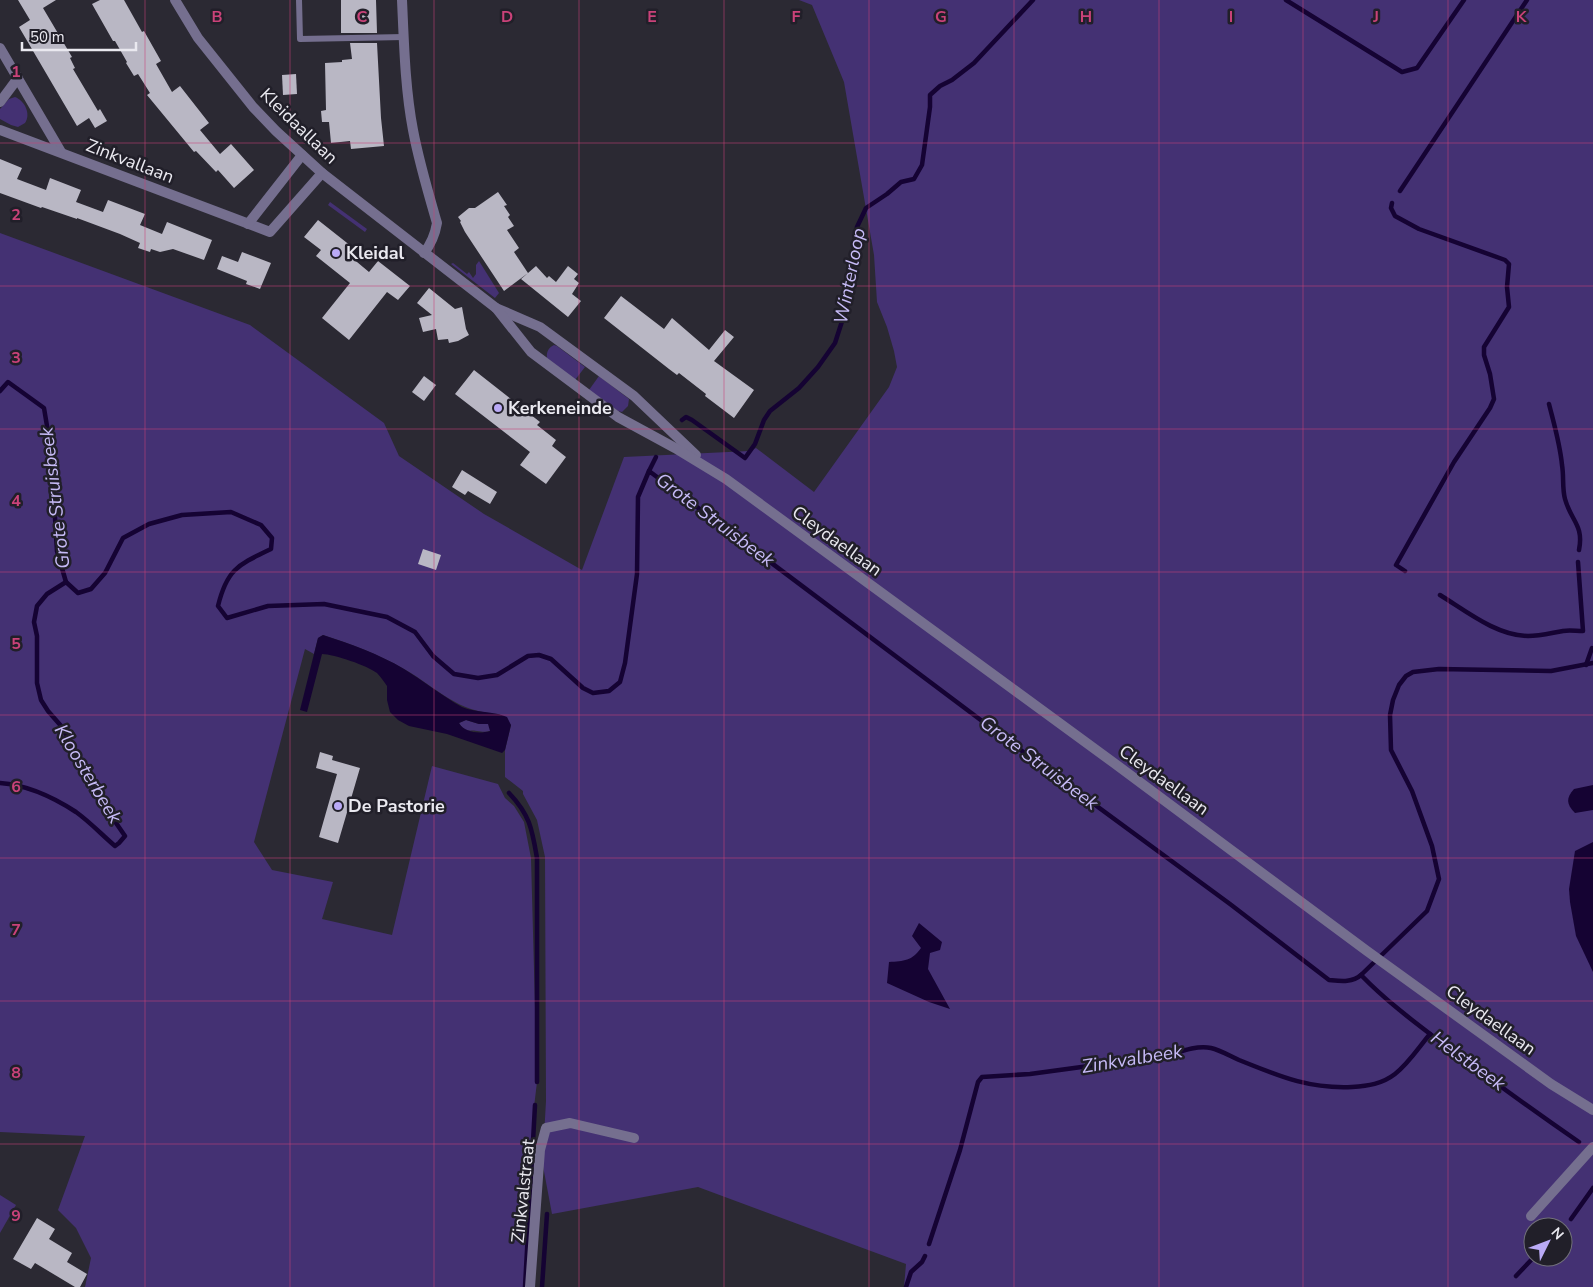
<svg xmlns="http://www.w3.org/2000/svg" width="1593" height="1287" viewBox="0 0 1593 1287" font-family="'Nunito Sans',sans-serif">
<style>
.green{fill:#443173;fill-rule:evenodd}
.water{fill:#150333;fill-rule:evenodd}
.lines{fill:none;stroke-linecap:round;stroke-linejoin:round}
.stream{stroke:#150333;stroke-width:4.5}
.building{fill:#b9b7c4}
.service{stroke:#756f8f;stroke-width:6}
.minor{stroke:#756f8f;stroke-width:10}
.tertiary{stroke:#756f8f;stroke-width:10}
.grid{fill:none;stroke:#ca4279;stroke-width:1;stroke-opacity:0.55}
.poi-dot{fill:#baaaf6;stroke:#211f29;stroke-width:2}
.labels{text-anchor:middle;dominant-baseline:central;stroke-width:5;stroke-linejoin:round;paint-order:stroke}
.street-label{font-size:18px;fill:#eae9f0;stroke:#211f29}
.poi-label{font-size:18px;font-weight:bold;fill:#eae9f0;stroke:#211f29;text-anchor:start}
.water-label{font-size:19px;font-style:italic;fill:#c6baf6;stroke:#211f29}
.grid-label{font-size:16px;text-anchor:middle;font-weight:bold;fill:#ca4279;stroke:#211f29;stroke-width:5;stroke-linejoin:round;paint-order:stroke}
</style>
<rect width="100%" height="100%" fill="#2b2933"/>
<!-- green -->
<g class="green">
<path d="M 799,0 L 1593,0 L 1593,1287 L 904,1287 L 906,1264 L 698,1187 L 552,1214 L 540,1150 L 544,1136 L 546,1101 L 545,857 L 537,820 L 523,794 L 523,791 L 505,777 L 505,750 L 511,725 L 499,714 C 456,712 439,689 404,669 C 378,654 351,644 323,635 L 318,638 L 314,654 L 305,649 L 254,842 L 272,870 L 333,882 L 322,919 L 392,935 L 432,766 L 498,784 L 505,798 L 514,806 L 524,822 L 531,858 L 537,1082 L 534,1107 L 527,1265 L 523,1287 L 85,1287 L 91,1258 L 76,1228 L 58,1210 L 85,1136 L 0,1132 L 0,233 L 250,325 L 384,423 L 399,456 L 484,514 L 582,570 L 624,457 L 749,451 L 756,448 L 814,492 L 889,387 L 897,367 L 894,351 L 887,327 L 877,302 L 874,255 L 844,82 L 812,5 ZM 1533,1227 L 1563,1227 L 1563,1257 L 1533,1257 Z"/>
<path d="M 15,97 C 25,101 31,114 25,123 L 18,127 L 11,125 L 0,119 L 0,109 L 9,99 Z"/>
<path d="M 330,202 L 367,229 L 365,232 L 328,205 Z"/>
<path d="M 479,261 L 499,293 L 495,298 L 451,264 L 453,263 L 467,274 L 469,272 L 473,278 L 476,274 L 476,265 Z"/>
<path d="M 554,345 L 557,346 L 585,367 L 575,380 L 547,358 C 546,352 549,347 554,345 Z"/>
<path d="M 599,376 L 629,399 L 628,406 L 622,412 L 618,411 L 589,390 Z"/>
<path d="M 466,720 L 479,724 L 489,724 L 491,731 C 485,732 483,732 477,731 C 467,730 465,733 459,723 Z"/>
<path d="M 0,1195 L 16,1205 L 0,1233 Z"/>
</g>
<!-- water -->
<g class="water">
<path d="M 323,635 C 351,644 379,654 404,669 C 424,681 442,696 462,707 C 477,713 493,711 507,717 L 511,725 L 505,750 L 502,753 L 447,734 L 409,726 L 398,720 L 390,712 L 387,700 L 387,686 C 384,682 381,677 377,673 C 368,666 334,654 322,654 L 307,712 L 300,710 L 318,638 ZM 466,720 L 479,724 L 488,724 L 490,731 C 480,734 465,733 459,723 Z"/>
<path d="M 1593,785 L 1593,810 L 1575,813 C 1566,804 1566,798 1574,789 Z"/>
<path d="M 1593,842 L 1593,972 L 1576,936 L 1570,902 L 1569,889 L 1575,851 Z"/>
<path d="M 919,923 L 942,942 L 940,950 L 930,953 L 928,969 L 950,1009 L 929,1002 L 887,983 L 889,962 C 904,961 912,961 921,948 L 912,936 Z"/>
</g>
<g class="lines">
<!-- stream -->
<g class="stream">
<path d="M 1286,0 L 1402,72 L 1417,68 L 1464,0"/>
<path d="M 1400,191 L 1527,0"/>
<path d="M 1392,203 L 1391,208 L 1395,216 L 1419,229 L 1505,260 L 1509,264 L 1507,287 L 1509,307 L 1484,347 L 1484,355 L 1490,374 L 1494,399 L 1490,408 L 1454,462 L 1396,565 L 1405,571"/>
<path d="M 0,391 L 8,382 L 44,408 L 51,450 L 57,551 L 66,582 L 78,593 L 91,589 L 105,573 L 123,538 L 149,524 L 182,515 L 231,512 L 261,525 L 272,538 L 271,549 C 238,565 227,569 218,606 L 227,618 L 268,606 L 324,604 L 387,617 L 415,632 L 433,656 L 454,674 L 478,678 L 497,675 L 528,656 L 539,655 L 551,659 L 583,688 L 593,693 L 609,691 L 620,682 L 625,663 L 637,574 L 638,497 L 649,471 L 1034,760 L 1230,904 L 1329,980 C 1340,981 1352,983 1361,975 L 1427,911 L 1439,879 L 1432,846 L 1412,791 L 1391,750 L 1390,715 L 1393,700 L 1399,685 L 1406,676 L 1413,672 L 1439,669 L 1551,671 L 1593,663"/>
<path d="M 1549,404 C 1554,424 1560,444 1562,465 C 1564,476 1562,488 1565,499 C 1571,521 1584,525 1579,550"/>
<path d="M 682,420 L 686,417 L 692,420 L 745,458 L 755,444 L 764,420 L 770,411 L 799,388 L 818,367 L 835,343 L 846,309 L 854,260 L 857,227 L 866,208 L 887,194 L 901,182 L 914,179 L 922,165 L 930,107 L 930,95 L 940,86 L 952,80 L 974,63 L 1033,0"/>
<path d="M 649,471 L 656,457"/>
<path d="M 1440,595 C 1466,611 1497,636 1528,636 C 1540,636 1551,633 1563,631 C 1569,630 1576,631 1583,631 L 1578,562"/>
<path d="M 1586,665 L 1592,648"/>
<path d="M 0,783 C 28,785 53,797 76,812 C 90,822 102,835 115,846 L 119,843 L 125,836 L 105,807 L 62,727 L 48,711 L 41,700 L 37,683 L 37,636 L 34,622 L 37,606 L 47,594 L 66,582"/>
<path d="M 509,793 C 530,815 532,829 537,858 L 537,1082"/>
<path d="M 1361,975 C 1387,1002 1417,1024 1446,1046 C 1490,1079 1534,1111 1579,1142"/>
<path d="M 1571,1219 L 1593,1188"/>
<path d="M 929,1244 L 960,1150 L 978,1082 L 982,1077 L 1030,1074 L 1170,1055 C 1182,1051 1198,1045 1211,1048 C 1220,1050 1230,1056 1239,1060 C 1279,1076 1308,1089 1352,1087 C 1368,1086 1382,1084 1395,1074 C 1409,1063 1419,1047 1430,1034"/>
<path d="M 1516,1276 L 1534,1257"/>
<path d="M 525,1287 L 535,1105"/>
<path d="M 542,1287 L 547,1214"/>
<path d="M 906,1287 L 911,1272 L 922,1262 L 925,1256"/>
</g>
</g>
<!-- building -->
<g class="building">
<path d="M 18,0 L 56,0 L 43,8 L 72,57 L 70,58 L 75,68 L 73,69 L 98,111 L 100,109 L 107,121 L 95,128 L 89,118 L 77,126 L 19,27 L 30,20 Z"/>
<path d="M 100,0 L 124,0 L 142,32 L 144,31 L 161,61 L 156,64 L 172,92 L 180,86 L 209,123 L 200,130 L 220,154 L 231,144 L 254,170 L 234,188 L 218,170 L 216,172 L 196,151 L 194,152 L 147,95 L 150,93 L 138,74 L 134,76 L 126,63 L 127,62 L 115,41 L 113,41 L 92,4 Z"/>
<path d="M 341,0 L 376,0 L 377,33 L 341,33 Z"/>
<path d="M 350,43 L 377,43 L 381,118 L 384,146 L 351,149 L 350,141 L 331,143 L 329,122 L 322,122 L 321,111 L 326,110 L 325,63 L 342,62 L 342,60 L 352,59 Z"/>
<path d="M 296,74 L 297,94 L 283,95 L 282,75 Z"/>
<path d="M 0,159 L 22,168 L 17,179 L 46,190 L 50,178 L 81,190 L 76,202 L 103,212 L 108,200 L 145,214 L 140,225 L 162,234 L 167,222 L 212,240 L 204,260 L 173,249 L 160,252 L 151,249 L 150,252 L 138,248 L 140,243 L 120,234 L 77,218 L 77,219 L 42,207 L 41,208 L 0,193 Z"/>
<path d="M 498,192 L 507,205 L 504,206 L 510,215 L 508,217 L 514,226 L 507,230 L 519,248 L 514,252 L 528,273 L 536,266 L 547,278 L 549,276 L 556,282 L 568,266 L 578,274 L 574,279 L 579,283 L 572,294 L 581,301 L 568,317 L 521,279 L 528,273 L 504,291 L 465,232 L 460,222 L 461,221 L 458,217 L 469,208 L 475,208 Z"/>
<path d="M 318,220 L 356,250 L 351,257 L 369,272 L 378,261 L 410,286 L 398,300 L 387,292 L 349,340 L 322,318 L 350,283 L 316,256 L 321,250 L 304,237 Z"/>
<path d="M 242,252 L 271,263 L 260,289 L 246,284 L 247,281 L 217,269 L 222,256 L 238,262 Z"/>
<path d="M 429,288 L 455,309 L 462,307 L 466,329 L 469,335 L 458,341 L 449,343 L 448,339 L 438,340 L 436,329 L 423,332 L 419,318 L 432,315 L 417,303 Z"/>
<path d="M 621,296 L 664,329 L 672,318 L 709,350 L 725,330 L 734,337 L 714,361 L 754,390 L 734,418 L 705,396 L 706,394 L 679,373 L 677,375 L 669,369 L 604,318 Z"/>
<path d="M 474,370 L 540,422 L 537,425 L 556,440 L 552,446 L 566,457 L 546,484 L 520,465 L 530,452 L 455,394 Z"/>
<path d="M 424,376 L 436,385 L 424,401 L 412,392 Z"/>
<path d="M 462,470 L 497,492 L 490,504 L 468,491 L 465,495 L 452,487 Z"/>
<path d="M 423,549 L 441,555 L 436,570 L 418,564 Z"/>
<path d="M 320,752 L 333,756 L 332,760 L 360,768 L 338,843 L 319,837 L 337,774 L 316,768 Z"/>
<path d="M 37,1218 L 55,1229 L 49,1239 L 72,1253 L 67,1262 L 87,1274 L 80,1287 L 75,1287 L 35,1263 L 31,1269 L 13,1259 Z"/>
</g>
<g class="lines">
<!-- service -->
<path class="service" d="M 299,0 L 300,39 L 404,37"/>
<!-- minor -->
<g class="minor">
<path d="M 0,48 L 61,152"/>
<path d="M 0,102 L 18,78"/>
<path d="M 0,130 L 270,232 L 322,173"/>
<path d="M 248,224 L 302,155"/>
<path d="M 1531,1216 L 1593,1147"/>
<path d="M 530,1287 L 540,1150 L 546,1128 L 570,1123 L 634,1138"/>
</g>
<!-- tertiary -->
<g class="tertiary">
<path d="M 175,0 L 198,38 L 253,107 L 276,131 L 322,173 L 496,308 L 540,327 L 634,396 L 696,455"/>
<path d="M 402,0 C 404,43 405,88 413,130 C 419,162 428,192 437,223 C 435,235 431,244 424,253"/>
<path d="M 496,308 L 531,352 L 618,417 L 675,448 L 726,479 L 1114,763 L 1367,951 L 1551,1084 L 1593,1110"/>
</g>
</g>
<!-- grid -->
<path class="grid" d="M 145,0 L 145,1287M 290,0 L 290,1287M 434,0 L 434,1287M 579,0 L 579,1287M 724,0 L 724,1287M 869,0 L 869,1287M 1014,0 L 1014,1287M 1159,0 L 1159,1287M 1303,0 L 1303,1287M 1448,0 L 1448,1287M 0,143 L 1593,143M 0,286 L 1593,286M 0,429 L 1593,429M 0,572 L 1593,572M 0,715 L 1593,715M 0,858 L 1593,858M 0,1001 L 1593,1001M 0,1144 L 1593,1144"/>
<!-- markers -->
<g class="poi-dot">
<circle cx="336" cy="253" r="5"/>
<circle cx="498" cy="408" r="5"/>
<circle cx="338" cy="806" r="5"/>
</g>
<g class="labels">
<!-- street labels -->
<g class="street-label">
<text transform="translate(299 126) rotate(44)">Kleidaallaan</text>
<text transform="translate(130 161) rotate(21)">Zinkvallaan</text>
<text transform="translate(837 541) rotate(36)">Cleydaellaan</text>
<text transform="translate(1164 780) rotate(36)">Cleydaellaan</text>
<text transform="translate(1491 1020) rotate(36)">Cleydaellaan</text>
<text transform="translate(523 1191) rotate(-84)">Zinkvalstraat</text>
</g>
<!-- poi labels -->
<g class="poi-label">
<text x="346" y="253">Kleidal</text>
<text x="508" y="408">Kerkeneinde</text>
<text x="348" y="806">De Pastorie</text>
</g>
<!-- water labels -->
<g class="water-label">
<text transform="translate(850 276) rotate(-79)">Winterloop</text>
<text transform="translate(55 498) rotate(-97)">Grote Struisbeek</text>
<text transform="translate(715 520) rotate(37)">Grote Struisbeek</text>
<text transform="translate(1039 763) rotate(37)">Grote Struisbeek</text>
<text transform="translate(88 774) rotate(59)">Kloosterbeek</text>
<text transform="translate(1132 1059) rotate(-9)">Zinkvalbeek</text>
<text transform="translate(1468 1061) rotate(36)">Helstbeek</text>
</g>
</g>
<g class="grid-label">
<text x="217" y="22">B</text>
<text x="362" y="22">C</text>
<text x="507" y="22">D</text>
<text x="652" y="22">E</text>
<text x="796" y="22">F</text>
<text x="941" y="22">G</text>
<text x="1086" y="22">H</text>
<text x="1231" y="22">I</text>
<text x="1376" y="22">J</text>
<text x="1521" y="22">K</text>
<text x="16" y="77">1</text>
<text x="16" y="220">2</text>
<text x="16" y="363">3</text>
<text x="16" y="506">4</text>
<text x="16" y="649">5</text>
<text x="16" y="792">6</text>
<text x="16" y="935">7</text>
<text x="16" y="1078">8</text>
<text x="16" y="1221">9</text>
</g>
<!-- north arrow -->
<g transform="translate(1548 1242) rotate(48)"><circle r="24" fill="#211f29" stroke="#717079"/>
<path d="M0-4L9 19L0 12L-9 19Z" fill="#baaaf6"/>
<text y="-8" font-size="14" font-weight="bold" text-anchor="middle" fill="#eae9f0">N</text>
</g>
<!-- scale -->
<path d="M22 42v8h114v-8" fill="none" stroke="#eae9f0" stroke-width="2.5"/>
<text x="30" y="42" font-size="15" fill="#eae9f0" stroke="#211f29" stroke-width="4" paint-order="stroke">50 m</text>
</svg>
